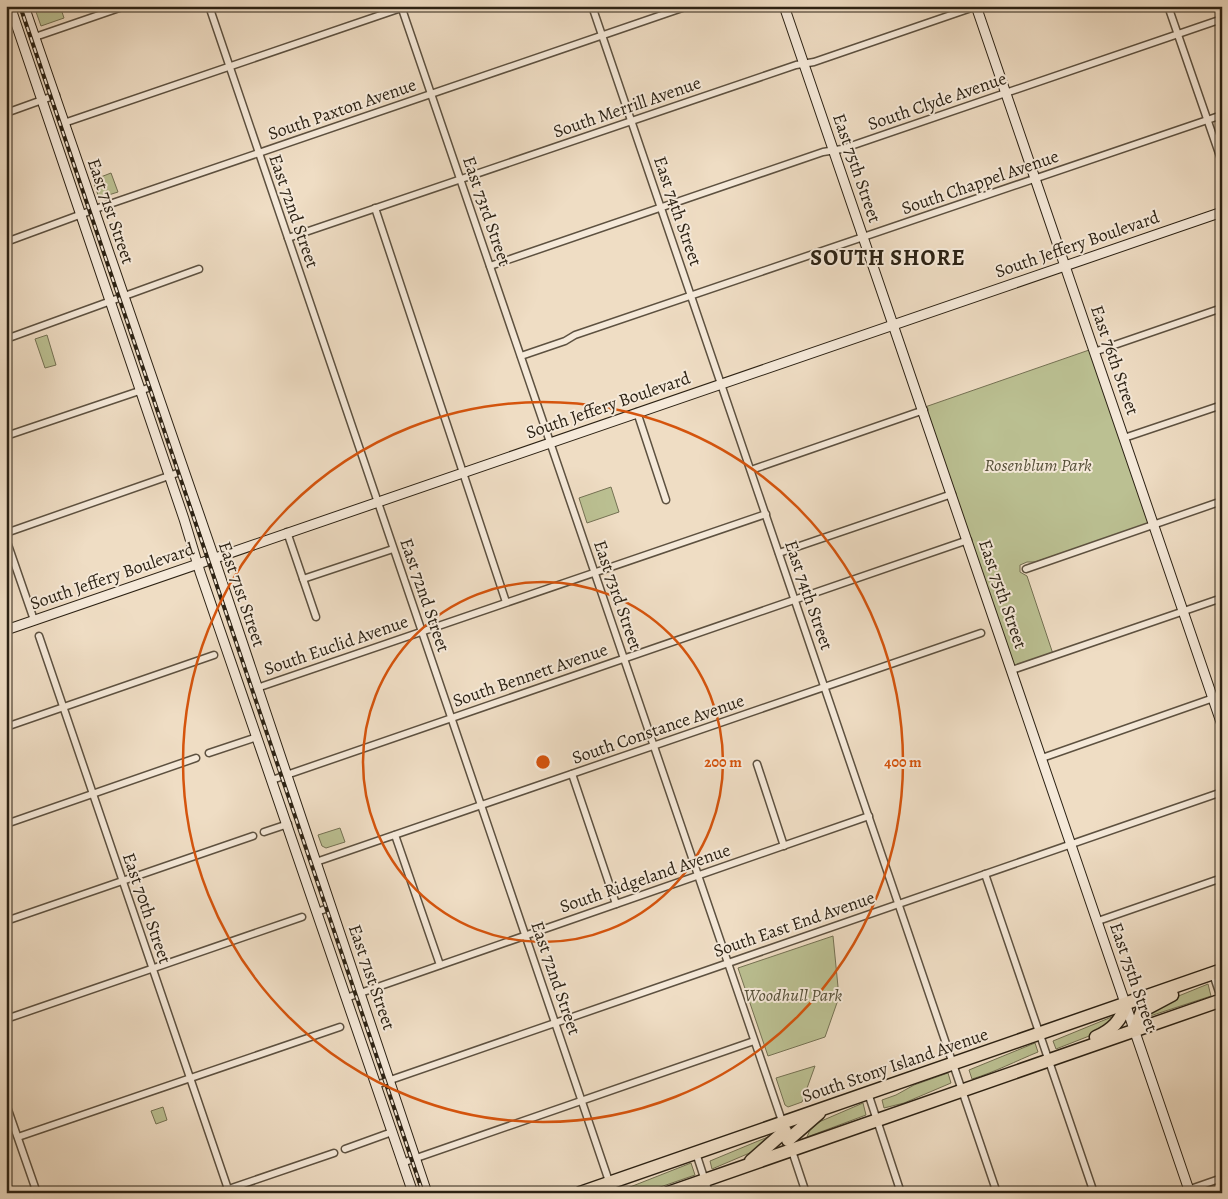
<svg xmlns="http://www.w3.org/2000/svg" width="1228" height="1199" viewBox="0 0 1228 1199" font-family="Alegreya,serif">
<style>
.green{fill:#bbc092;stroke:#747153}
.lines{fill:none;stroke-linecap:round;stroke-linejoin:round}
.street-casing{stroke:#5d5140;stroke-width:9}
.secondary-casing{stroke:#2c2214;stroke-width:11}
.highway-casing{stroke:#2c2214;stroke-width:15}
.street{stroke:#f5e9d9;stroke-width:6}
.secondary{stroke:#f5e9d9;stroke-width:9}
.highway{stroke:#efddc4;stroke-width:12}
.rail-casing{stroke:#2c2214;stroke-width:4}
.rail{stroke:#f5e9d9;stroke-width:2;stroke-dasharray:5.5;stroke-linecap:butt}
.ring{fill:none;stroke:#d5540d;stroke-width:2.5}
.labels{text-anchor:middle;dominant-baseline:central;stroke-width:4;stroke-linejoin:round;paint-order:stroke}
.street-label{font-size:18px;fill:#2c2214;stroke:#f5e9d9}
.park-label{font-size:18px;font-style:italic;fill:#57513a;stroke:#f5e9d9}
.district-label{font-size:22px;font-weight:bold;letter-spacing:1px;fill:#2c2214;stroke:#f5e9d9}
.centre{fill:#d5540d;stroke:#f5e9d9;stroke-width:2.5}
.ring-label{font-size:15px;text-anchor:middle;font-weight:bold;fill:#d5540d;stroke:#f5e9d9;stroke-width:4;stroke-linejoin:round;paint-order:stroke}
</style>
<rect width="100%" height="100%" fill="#efddc4"/>
<filter id="stains"><feTurbulence type="fractalNoise" baseFrequency=".004" numOctaves="4"/><feColorMatrix values="0 0 0 0 .2 0 0 0 0 .09 0 0 0 0 .02 0 0 0 .5 -.17"/></filter>
<radialGradient id="worn" r=".72"><stop offset=".6" stop-color="#630" stop-opacity="0"/><stop offset="1" stop-color="#630" stop-opacity=".3"/></radialGradient>
<!-- green -->
<g class="green">
<path d="M 34,6 L 60,6 L 64,18 L 41,26 Z"/>
<path d="M 111,173 L 118,192 L 99,198 L 93,180 Z"/>
<path d="M 47,335 L 56,365 L 45,368 L 35,339 Z"/>
<path d="M 1092,349 L 1151,523 L 1035,562 L 1027,562 L 1020,565 L 1020,572 L 1027,576 L 1053,654 L 1014,667 L 925,407 Z"/>
<path d="M 611,487 L 619,512 L 587,523 L 579,498 Z"/>
<path d="M 340,828 L 345,842 L 326,848 L 322,846 L 318,835 Z"/>
<path d="M 833,936 L 839,997 L 825,1037 L 768,1056 L 738,968 Z"/>
<path d="M 1208,984 L 1211,996 L 1144,1018 L 1159,1004 Z"/>
<path d="M 1119,1014 L 1102,1031 L 1056,1049 L 1053,1041 Z"/>
<path d="M 1035,1043 L 1038,1052 C 1016,1061 995,1072 972,1079 L 969,1070 Z"/>
<path d="M 815,1066 L 802,1102 L 788,1107 L 785,1105 L 776,1078 Z"/>
<path d="M 948,1073 L 951,1083 L 904,1103 L 884,1108 L 882,1100 L 896,1095 L 914,1085 Z"/>
<path d="M 863,1103 L 866,1115 L 807,1137 L 812,1125 Z"/>
<path d="M 163,1107 L 167,1120 L 156,1124 L 151,1111 Z"/>
<path d="M 775,1134 L 759,1149 L 712,1169 L 710,1161 Z"/>
<path d="M 691,1163 L 695,1175 L 643,1193 L 626,1193 L 625,1189 Z"/>
</g>
<g class="lines">
<defs>
<g id="street">
<path d="M 209,6 L 613,1193"/>
<path d="M 401,6 L 783,1124"/>
<path d="M 592,6 L 997,1193"/>
<path d="M 1168,6 L 1222,162"/>
<path d="M 35,37 L 125,6"/>
<path d="M 6,113 L 56,95"/>
<path d="M 64,123 L 407,6"/>
<path d="M 375,208 L 506,602"/>
<path d="M 288,238 L 796,65 L 814,62 L 977,6"/>
<path d="M 6,242 L 101,207 L 688,6"/>
<path d="M 490,266 L 823,152 L 842,149 L 1222,19"/>
<path d="M 6,339 L 199,269"/>
<path d="M 1094,352 L 1222,308"/>
<path d="M 521,356 L 565,341 L 575,335 L 1222,115"/>
<path d="M 637,412 L 666,500"/>
<path d="M 6,436 L 154,386"/>
<path d="M 1124,438 L 1222,405"/>
<path d="M 751,470 L 924,410"/>
<path d="M 287,532 L 316,617"/>
<path d="M 6,533 L 183,471"/>
<path d="M 6,539 L 34,620"/>
<path d="M 779,553 L 952,494"/>
<path d="M 1026,569 L 1222,501"/>
<path d="M 303,579 L 393,549"/>
<path d="M 39,636 L 228,1189"/>
<path d="M 1012,670 L 1222,598"/>
<path d="M 257,688 L 766,514"/>
<path d="M 6,727 L 214,655"/>
<path d="M 209,753 L 257,737"/>
<path d="M 1042,758 L 1222,695"/>
<path d="M 757,764 L 784,846"/>
<path d="M 572,774 L 616,904"/>
<path d="M 272,780 L 968,540"/>
<path d="M 6,824 L 196,758"/>
<path d="M 264,832 L 288,824"/>
<path d="M 395,835 L 440,965"/>
<path d="M 316,862 L 981,633"/>
<path d="M 985,874 L 1094,1193"/>
<path d="M 317,912 L 331,907"/>
<path d="M 6,921 L 253,836"/>
<path d="M 1098,921 L 1222,878"/>
<path d="M 1213,974 L 1222,1001"/>
<path d="M 346,998 L 869,816"/>
<path d="M 6,1019 L 302,917"/>
<path d="M 376,1085 L 1222,792"/>
<path d="M 868,1093 L 901,1193"/>
<path d="M 6,1104 L 37,1193"/>
<path d="M 18,1137 L 340,1027"/>
<path d="M 791,1148 L 806,1193"/>
<path d="M 345,1149 L 392,1132"/>
<path d="M 696,1153 L 709,1193"/>
<path d="M 402,1163 L 754,1041"/>
<path d="M 217,1193 L 334,1153"/>
<path d="M 1179,1193 L 1222,1178"/>
</g>
<g id="secondary">
<path d="M 10,6 L 184,519 L 200,572 L 413,1193"/>
<path d="M 24,6 L 211,549 L 427,1193"/>
<path d="M 784,6 L 1190,1193"/>
<path d="M 976,6 L 1222,725"/>
<path d="M 6,630 L 1222,212"/>
</g>
<g id="highway">
<path d="M 1135,1030 L 1142,1011 L 1172,995"/>
<path d="M 1096,1037 C 1112,1030 1121,1021 1126,1004"/>
<path d="M 788,1140 L 819,1113"/>
<path d="M 751,1161 L 785,1131"/>
<path d="M 580,1193 L 1222,970"/>
<path d="M 668,1193 L 1222,1000"/>
</g>
</defs>
<!-- street casing -->
<use href="#street" class="street-casing"/>
<!-- secondary casing -->
<use href="#secondary" class="secondary-casing"/>
<!-- highway casing -->
<use href="#highway" class="highway-casing"/>
<!-- street -->
<use href="#street" class="street"/>
<!-- secondary -->
<use href="#secondary" class="secondary"/>
<!-- highway -->
<use href="#highway" class="highway"/>
<defs>
<path id="rail" d="M 20,6 L 423,1193"/>
</defs>
<!-- rail casing -->
<use href="#rail" class="rail-casing"/>
<!-- rail -->
<use href="#rail" class="rail"/>
</g>
<!-- distance rings -->
<g class="ring">
<circle cx="543" cy="762" r="180"/>
<circle cx="543" cy="762" r="360"/>
</g>
<g class="labels">
<!-- street labels -->
<g class="street-label">
<text transform="translate(937 101) rotate(-19)">South Clyde Avenue</text>
<text transform="translate(627 107) rotate(-19)">South Merrill Avenue</text>
<text transform="translate(342 109) rotate(-19)">South Paxton Avenue</text>
<text transform="translate(857 168) rotate(71)">East 75th Street</text>
<text transform="translate(980 182) rotate(-19)">South Chappel Avenue</text>
<text transform="translate(111 211) rotate(71)">East 71st Street</text>
<text transform="translate(294 211) rotate(71)">East 72nd Street</text>
<text transform="translate(487 211) rotate(71)">East 73rd Street</text>
<text transform="translate(678 211) rotate(71)">East 74th Street</text>
<text transform="translate(1077 244) rotate(-19)">South Jeffery Boulevard</text>
<text transform="translate(1115 360) rotate(71)">East 76th Street</text>
<text transform="translate(608 405) rotate(-19)">South Jeffery Boulevard</text>
<text transform="translate(112 576) rotate(-19)">South Jeffery Boulevard</text>
<text transform="translate(242 594) rotate(71)">East 71st Street</text>
<text transform="translate(1003 594) rotate(71)">East 75th Street</text>
<text transform="translate(425 595) rotate(71)">East 72nd Street</text>
<text transform="translate(618 595) rotate(71)">East 73rd Street</text>
<text transform="translate(809 595) rotate(71)">East 74th Street</text>
<text transform="translate(336 645) rotate(-19)">South Euclid Avenue</text>
<text transform="translate(530 675) rotate(-19)">South Bennett Avenue</text>
<text transform="translate(658 729) rotate(-19)">South Constance Avenue</text>
<text transform="translate(645 878) rotate(-19)">South Ridgeland Avenue</text>
<text transform="translate(147 908) rotate(71)">East 70th Street</text>
<text transform="translate(794 924) rotate(-19)">South East End Avenue</text>
<text transform="translate(372 977) rotate(71)">East 71st Street</text>
<text transform="translate(1134 977) rotate(71)">East 75th Street</text>
<text transform="translate(556 978) rotate(71)">East 72nd Street</text>
<text transform="translate(895 1065) rotate(-19)">South Stony Island Avenue</text>
</g>
<!-- park labels -->
<g class="park-label">
<text x="1038" y="465">Rosenblum Park</text>
<text x="793" y="995">Woodhull Park</text>
</g>
<!-- district labels -->
<g class="district-label">
<text x="888" y="258">SOUTH SHORE</text>
</g>
</g>
<circle cx="543" cy="762" r="8" class="centre"/>
<g class="ring-label">
<text x="723" y="767">200 m</text>
<text x="903" y="767">400 m</text>
</g>
<!-- margin -->
<rect width="1228" height="1199" fill="none" stroke="#efddc4" stroke-width="25"/>
<rect x="8" y="8" width="1213" height="1184" fill="none" stroke="#2c2214" stroke-width="2.5"/>
<rect x="12" y="12" width="1203" height="1174" fill="none" stroke="#2c2214"/>
<rect width="100%" height="100%" filter="url(#stains)"/>
<rect width="100%" height="100%" fill="url(#worn)"/>
</svg>
